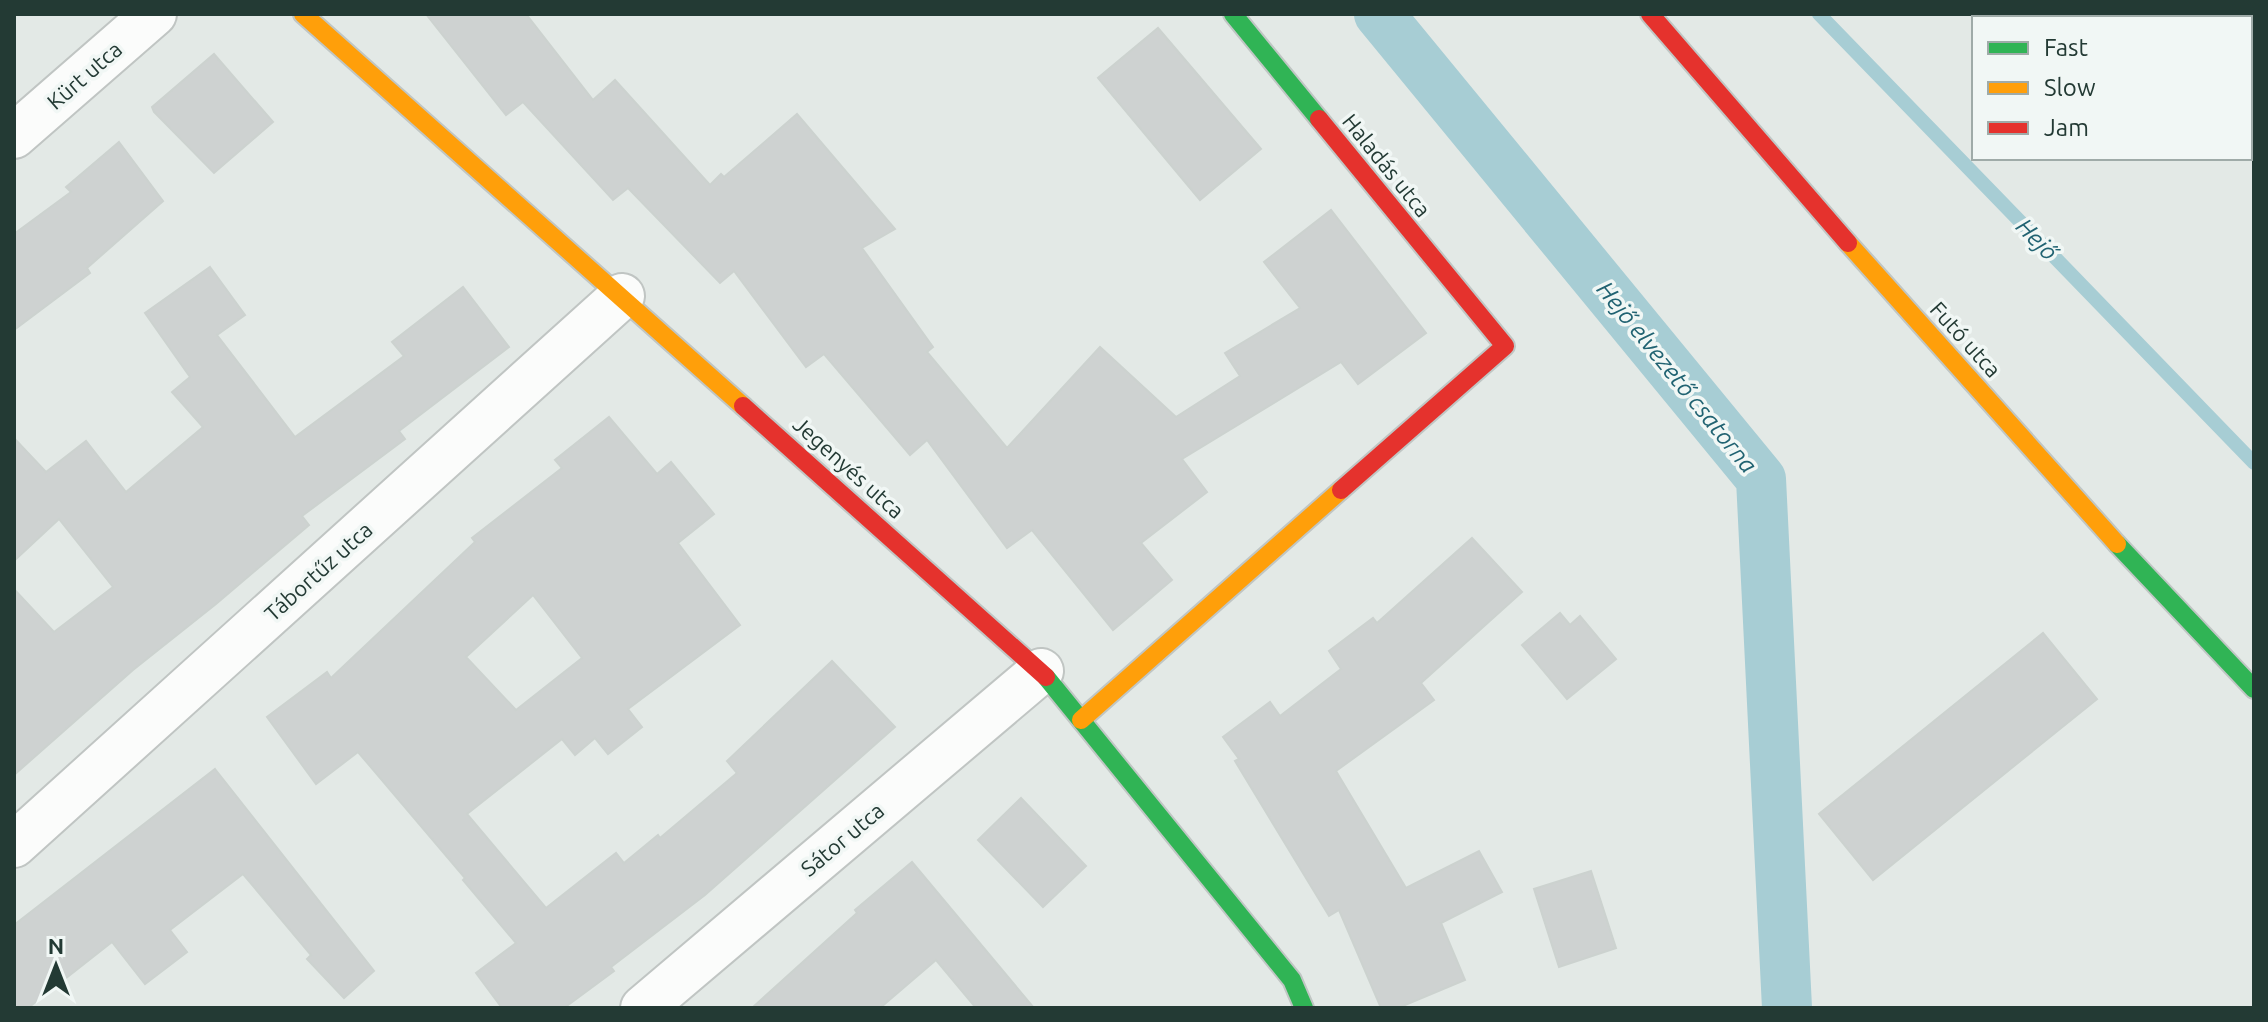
<svg xmlns="http://www.w3.org/2000/svg" width="2268" height="1022" viewBox="0 0 2268 1022" font-family="Ubuntu,sans-serif">
<style>
.lines{fill:none;stroke-linecap:round;stroke-linejoin:round}
.stream{stroke:#a7cdd4;stroke-width:14}
.canal{stroke:#a7cdd4;stroke-width:50}
.building{fill:#ced2d1;stroke:#ccd2cf;stroke-width:2;fill-rule:evenodd}
.street-casing{stroke:#c0c5c3;stroke-width:48}
.fast-casing{stroke:#c0c6c4;stroke-width:22}
.slow-casing{stroke:#c0c6c4;stroke-width:22}
.jam-casing{stroke:#c0c6c4;stroke-width:22}
.street{stroke:#fbfcfb;stroke-width:44}
.fast{stroke:#30b455;stroke-width:18}
.slow{stroke:#ff9f0a;stroke-width:18}
.jam{stroke:#e5322d;stroke-width:18}
.labels{text-anchor:middle;dominant-baseline:central;stroke-width:7;stroke-linejoin:round;paint-order:stroke}
.street-label{font-size:22px;fill:#233a34;stroke:#f1f7f5}
.water-label{font-size:24px;font-style:italic;fill:#216372;stroke:#f1f7f5}
</style>
<rect width="100%" height="100%" fill="#e3e9e6"/>
<g class="lines">
<!-- stream -->
<path class="stream" d="M 1819,14 L 2254,463"/>
<!-- canal -->
<path class="canal" d="M 1379,14 L 1761,479 L 1787,1008"/>
</g>
<!-- building -->
<g class="building">
<path d="M 426,14 L 526,14 L 593,100 L 615,80 L 710,185 L 721,174 L 724,177 L 797,114 L 895,229 L 862,248 L 933,347 L 927,352 L 1007,448 L 1100,347 L 1176,417 L 1240,376 L 1225,353 L 1300,308 L 1264,262 L 1331,210 L 1426,333 L 1358,384 L 1341,362 L 1182,459 L 1207,492 L 1141,543 L 1172,580 L 1113,630 L 1032,530 L 1007,548 L 927,440 L 910,455 L 824,354 L 806,367 L 734,271 L 720,283 L 628,188 L 613,200 L 523,102 L 506,115 Z"/>
<path d="M 1158,28 L 1261,149 L 1200,200 L 1098,78 Z"/>
<path d="M 214,54 L 273,122 L 214,173 L 154,112 L 152,107 Z"/>
<path d="M 119,142 L 163,201 L 87,268 L 90,273 L 14,330 L 14,234 L 71,192 L 66,187 Z"/>
<path d="M 210,267 L 245,315 L 217,335 L 295,437 L 404,356 L 392,342 L 463,287 L 509,347 L 399,431 L 405,439 L 302,516 L 309,525 L 216,604 L 133,670 L 14,775 L 14,589 L 54,632 L 113,587 L 59,519 L 14,561 L 14,438 L 46,472 L 86,441 L 126,492 L 203,427 L 172,392 L 190,377 L 145,313 Z"/>
<path d="M 609,417 L 657,474 L 671,462 L 714,514 L 678,543 L 740,625 L 628,709 L 642,727 L 608,754 L 595,738 L 575,755 L 562,739 L 467,814 L 546,908 L 616,853 L 624,863 L 658,835 L 660,838 L 737,773 L 727,761 L 832,661 L 895,727 L 705,895 L 611,967 L 614,971 L 564,1008 L 502,1008 L 476,973 L 516,943 L 463,880 L 465,878 L 358,752 L 316,784 L 267,717 L 327,672 L 331,678 L 475,542 L 472,538 L 562,468 L 555,460 ZM 533,595 L 582,658 L 516,710 L 466,657 Z"/>
<path d="M 1472,538 L 1522,592 L 1421,683 L 1434,700 L 1336,771 L 1406,888 L 1479,851 L 1502,892 L 1441,923 L 1465,980 L 1398,1008 L 1381,1008 L 1339,910 L 1329,916 L 1235,761 L 1239,759 L 1223,737 L 1270,702 L 1280,716 L 1341,669 L 1329,651 L 1373,618 L 1377,623 Z"/>
<path d="M 1560,613 L 1570,625 L 1580,616 L 1616,659 L 1567,699 L 1522,645 Z"/>
<path d="M 2043,633 L 2097,699 L 1873,880 L 1819,814 Z"/>
<path d="M 215,769 L 374,971 L 344,998 L 307,959 L 311,955 L 243,874 L 170,930 L 187,952 L 145,984 L 112,942 L 28,1008 L 14,1008 L 14,925 Z"/>
<path d="M 1021,798 L 1086,866 L 1043,907 L 978,840 Z"/>
<path d="M 912,862 L 1034,1008 L 976,1008 L 936,960 L 880,1008 L 752,1008 L 857,913 L 855,910 Z"/>
<path d="M 1591,871 L 1616,948 L 1559,967 L 1534,889 Z"/>
</g>
<g class="lines">
<defs>
<g id="street">
<path d="M 14,136 L 154,14"/>
<path d="M 14,845 L 622,296"/>
<path d="M 643,1008 L 1041,671"/>
</g>
<g id="fast">
<path d="M 1233,14 L 1319,119"/>
<path d="M 2117,544 L 2254,689"/>
<path d="M 1046,677 L 1292,980 L 1304,1008"/>
</g>
<g id="slow">
<path d="M 303,14 L 743,406"/>
<path d="M 1848,243 L 2117,544"/>
<path d="M 1081,720 L 1341,490"/>
</g>
<g id="jam">
<path d="M 1650,14 L 1848,243"/>
<path d="M 1319,119 L 1505,346 L 1341,490"/>
<path d="M 743,406 L 1046,677"/>
</g>
</defs>
<!-- street casing -->
<use href="#street" class="street-casing"/>
<!-- fast casing -->
<use href="#fast" class="fast-casing"/>
<!-- slow casing -->
<use href="#slow" class="slow-casing"/>
<!-- jam casing -->
<use href="#jam" class="jam-casing"/>
<!-- street -->
<use href="#street" class="street"/>
<!-- fast -->
<use href="#fast" class="fast"/>
<!-- slow -->
<use href="#slow" class="slow"/>
<!-- jam -->
<use href="#jam" class="jam"/>
</g>
<g class="labels">
<!-- street labels -->
<g class="street-label">
<text transform="translate(84 75) rotate(-41)">Kürt utca</text>
<text transform="translate(1387 165) rotate(51)">Haladás utca</text>
<text transform="translate(1966 339) rotate(48)">Futó utca</text>
<text transform="translate(849 467) rotate(42)">Jegenyés utca</text>
<text transform="translate(318 571) rotate(-42)">Tábortűz utca</text>
<text transform="translate(842 839) rotate(-40)">Sátor utca</text>
</g>
<!-- water labels -->
<g class="water-label">
<text transform="translate(2037 239) rotate(46)">Hejő</text>
<text transform="translate(1677 377) rotate(51)">Hejő elvezető csatorna</text>
</g>
</g>
<!-- border -->
<rect width="2268" height="1022" fill="none" stroke="#233a34" stroke-width="32"/>
<!-- legend -->
<rect x="1972" y="16" width="280" height="144" fill="#f1f7f5" stroke="#9faba8" stroke-width="2"/>
<rect x="1988" y="42" width="40" height="12" fill="#30b455" stroke="#9faba8" stroke-width="2"/>
<text x="2044" y="56" font-size="24" fill="#233a34">Fast</text>
<rect x="1988" y="82" width="40" height="12" fill="#ff9f0a" stroke="#9faba8" stroke-width="2"/>
<text x="2044" y="96" font-size="24" fill="#233a34">Slow</text>
<rect x="1988" y="122" width="40" height="12" fill="#e5322d" stroke="#9faba8" stroke-width="2"/>
<text x="2044" y="136" font-size="24" fill="#233a34">Jam</text>
<!-- north arrow -->
<g transform="translate(56 966)" stroke="#f1f7f5" stroke-width="6" paint-order="stroke">
<path d="M0-6L14 30L0 20L-14 30Z" fill="#233a34"/>
<text y="-12" font-size="22" font-weight="bold" text-anchor="middle" fill="#233a34">N</text>
</g>
</svg>
